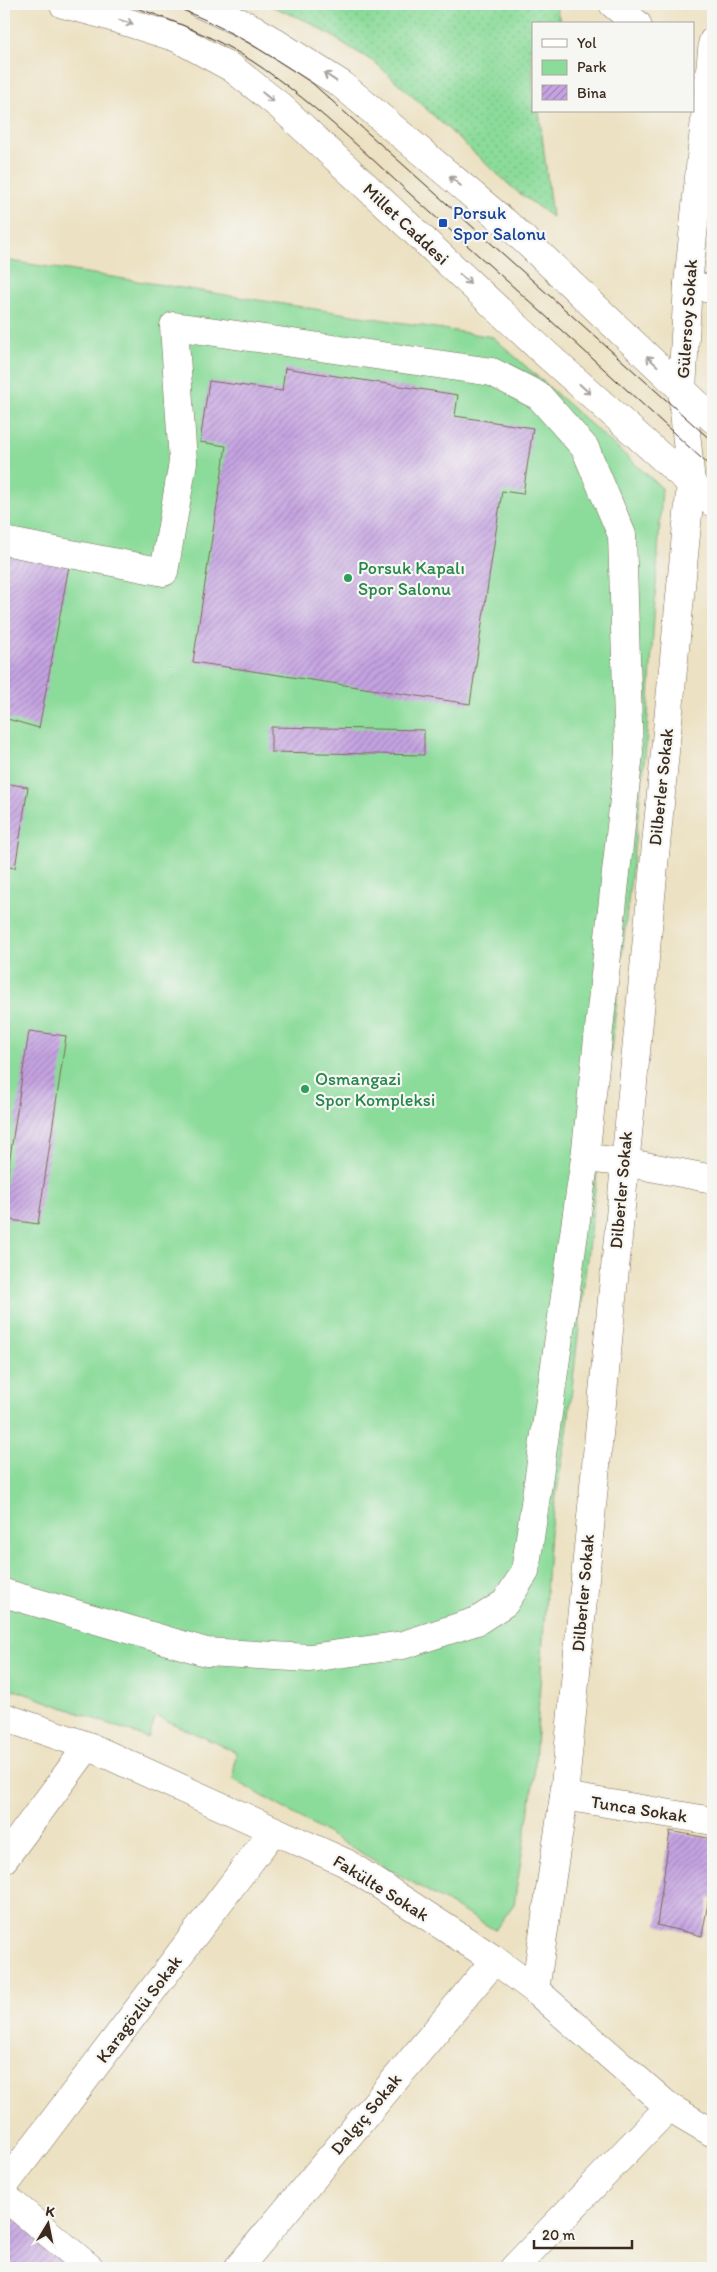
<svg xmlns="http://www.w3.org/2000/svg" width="717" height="2272" viewBox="0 0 717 2272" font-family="Itim,sans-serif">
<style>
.grass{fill:url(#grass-dots);stroke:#63825c}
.park{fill:#8bdb9a;stroke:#63825c}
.building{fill:url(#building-hatch)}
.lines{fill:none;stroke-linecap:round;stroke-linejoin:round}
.minor-casing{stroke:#796a57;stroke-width:29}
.major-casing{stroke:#796a57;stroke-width:29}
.minor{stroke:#fff;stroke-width:28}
.major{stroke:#fff;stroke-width:28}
.tram{stroke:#3b2a1e;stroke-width:1}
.oneway{stroke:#a79f9a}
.transit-dot{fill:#1a4fb4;stroke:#f6f6f2;stroke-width:2}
.leisure-dot{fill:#2e9e5b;stroke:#f6f6f2;stroke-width:2}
.labels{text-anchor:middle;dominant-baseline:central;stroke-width:4.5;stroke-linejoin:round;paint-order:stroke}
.transit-label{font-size:18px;fill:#164399;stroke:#f6f6f2;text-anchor:start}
.street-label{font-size:18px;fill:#3b2a1e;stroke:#f6f6f2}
.leisure-label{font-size:18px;fill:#27864d;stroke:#f6f6f2;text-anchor:start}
</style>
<defs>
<pattern id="grass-dots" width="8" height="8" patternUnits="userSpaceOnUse" patternTransform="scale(1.25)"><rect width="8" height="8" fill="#8bdb9a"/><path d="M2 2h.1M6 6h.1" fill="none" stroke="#79bc84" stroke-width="1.8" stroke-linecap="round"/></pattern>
<pattern id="building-hatch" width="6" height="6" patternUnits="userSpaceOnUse" patternTransform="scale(1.25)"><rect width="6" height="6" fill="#c5a3e2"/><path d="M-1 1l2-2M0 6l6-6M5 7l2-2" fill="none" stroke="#a185b7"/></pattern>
</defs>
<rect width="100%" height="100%" fill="#f6f6f2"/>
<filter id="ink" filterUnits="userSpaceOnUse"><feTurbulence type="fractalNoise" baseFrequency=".02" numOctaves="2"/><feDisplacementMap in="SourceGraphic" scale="10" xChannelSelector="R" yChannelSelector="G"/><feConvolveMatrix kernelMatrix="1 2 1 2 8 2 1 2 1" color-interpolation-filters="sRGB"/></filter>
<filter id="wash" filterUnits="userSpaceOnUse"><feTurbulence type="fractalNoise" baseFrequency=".0096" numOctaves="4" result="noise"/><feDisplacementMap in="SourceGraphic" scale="20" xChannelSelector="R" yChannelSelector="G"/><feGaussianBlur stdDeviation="1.12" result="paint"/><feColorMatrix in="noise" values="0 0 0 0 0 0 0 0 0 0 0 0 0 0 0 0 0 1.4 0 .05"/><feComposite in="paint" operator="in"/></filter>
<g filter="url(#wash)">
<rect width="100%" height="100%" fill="#ece1c2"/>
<!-- grass -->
<path class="grass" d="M 266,4 L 555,4 L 561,24 L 533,24 L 533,44 L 530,46 L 533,69 L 533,111 L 539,111 L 552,217 L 515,190 L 377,64 L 309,22 Z"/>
<!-- park -->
<path class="park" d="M 4,260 L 493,337 L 662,488 L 646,746 L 567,1432 L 550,1531 L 534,1778 L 514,1904 L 495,1930 L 233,1779 L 236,1752 L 156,1716 L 148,1738 L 4,1686 Z"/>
<g id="blocks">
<!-- building -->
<g class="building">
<path d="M 285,368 L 458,395 L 455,416 L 533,428 L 523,494 L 502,491 L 470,704 L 193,662 L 226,446 L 200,442 L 209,381 L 282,391 Z"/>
<path d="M 4,555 L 69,566 L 39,728 L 4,718 Z"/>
<path d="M 271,727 L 424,730 L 424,755 L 271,752 Z"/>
<path d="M 4,783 L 28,787 L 15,868 L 4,866 Z"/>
<path d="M 29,1031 L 66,1036 L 38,1224 L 4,1219 L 4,1197 Z"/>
<path d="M 670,1831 L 713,1839 L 713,1898 L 709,1897 L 702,1936 L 657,1925 Z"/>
<path d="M 4,2210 L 85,2268 L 4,2268 Z"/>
</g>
</g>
</g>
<g filter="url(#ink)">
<use href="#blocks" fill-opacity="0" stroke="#796a57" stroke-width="1"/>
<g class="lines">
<defs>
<g id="minor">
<path d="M 613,4 L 637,24"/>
<path d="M 688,284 L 713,290"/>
<path d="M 4,541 L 164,572 L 183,462 L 174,326 L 492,372 L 539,396 L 585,448 L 622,535 L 629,753 L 585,1158"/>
<path d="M 4,1593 L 206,1652 L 310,1658 L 403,1645 L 477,1621 L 505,1603 L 525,1572 L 585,1158 L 624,1162 L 713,1179"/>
<path d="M 4,1717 L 88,1746 L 346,1863 L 495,1960 L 535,1990 L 669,2107 L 713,2133"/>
<path d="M 564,1796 L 713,1821"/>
<path d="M 4,1859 L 88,1746"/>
<path d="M 535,1990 L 564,1796 L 691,483 L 682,390 L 688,284 L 713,41"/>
<path d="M 4,2186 L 273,1831"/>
<path d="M 4,2196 L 90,2268"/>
<path d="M 238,2268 L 495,1960"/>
<path d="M 514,2268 L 669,2107"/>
</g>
<g id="major">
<path d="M 63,4 L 101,14 L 177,38 L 232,68 L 280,106 L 546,354 L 713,503"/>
<path d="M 200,4 L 254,29 L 341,84 L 513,229 L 713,419"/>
</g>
</defs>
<!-- minor casing -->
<use href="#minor" class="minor-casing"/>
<!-- major casing -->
<use href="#major" class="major-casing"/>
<!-- minor -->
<use href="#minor" class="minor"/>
<!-- major -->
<use href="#major" class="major"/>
<!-- tram -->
<g class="tram">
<path d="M 124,4 C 166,17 215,37 252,61 C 319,105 380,168 440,221 C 532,303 623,386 713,469"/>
<path d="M 167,4 C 220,23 265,52 312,83 L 713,442"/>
</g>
</g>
<!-- one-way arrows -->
<defs><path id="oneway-shaft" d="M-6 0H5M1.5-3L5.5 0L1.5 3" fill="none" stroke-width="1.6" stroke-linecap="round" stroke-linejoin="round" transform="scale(1.25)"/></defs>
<g class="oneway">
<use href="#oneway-shaft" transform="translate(126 22) rotate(18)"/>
<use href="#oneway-shaft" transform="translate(330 77) rotate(-146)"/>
<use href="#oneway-shaft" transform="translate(268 97) rotate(39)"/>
<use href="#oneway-shaft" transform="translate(455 181) rotate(-140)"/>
<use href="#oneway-shaft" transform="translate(465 279) rotate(43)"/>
<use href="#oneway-shaft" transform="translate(652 361) rotate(-137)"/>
<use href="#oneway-shaft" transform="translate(585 389) rotate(42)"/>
</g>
</g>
<!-- markers -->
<rect class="transit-dot" x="438" y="218" width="10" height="10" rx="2.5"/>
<g class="leisure-dot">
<circle cx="348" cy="578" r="5"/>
<circle cx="305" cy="1089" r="5"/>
</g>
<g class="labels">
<!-- transit labels -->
<g class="transit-label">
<text x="453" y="213">Porsuk<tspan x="453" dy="21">Spor Salonu</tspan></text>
</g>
<!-- street labels -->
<g class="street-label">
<text transform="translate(406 224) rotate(43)">Millet Caddesi</text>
<text transform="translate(687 319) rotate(-86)">Gülersoy Sokak</text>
<text transform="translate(661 787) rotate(-84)">Dilberler Sokak</text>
<text transform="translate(621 1190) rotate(-85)">Dilberler Sokak</text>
<text transform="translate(583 1593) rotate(-85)">Dilberler Sokak</text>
<text transform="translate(639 1809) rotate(9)">Tunca Sokak</text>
<text transform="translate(381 1888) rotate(32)">Fakülte Sokak</text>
<text transform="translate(139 2009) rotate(-53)">Karagözlü Sokak</text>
<text transform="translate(366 2114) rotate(-50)">Dalgıç Sokak</text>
</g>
<!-- leisure labels -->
<g class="leisure-label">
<text x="358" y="568">Porsuk Kapalı<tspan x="358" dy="21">Spor Salonu</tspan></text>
<text x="315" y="1079">Osmangazi<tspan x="315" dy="21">Spor Kompleksi</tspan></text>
</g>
</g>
<!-- margin -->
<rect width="717" height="2272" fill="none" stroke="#f6f6f2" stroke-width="20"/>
<!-- legend -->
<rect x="532" y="22" width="162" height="90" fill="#f6f6f2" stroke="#aba49d"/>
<rect x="542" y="39" width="25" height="8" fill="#ffffff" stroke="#aba49d"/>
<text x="577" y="48" font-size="15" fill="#3b2a1e">Yol</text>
<rect x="542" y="60" width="25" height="15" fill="#8bdb9a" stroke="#aba49d"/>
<text x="577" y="72" font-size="15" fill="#3b2a1e">Park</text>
<rect x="542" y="85" width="25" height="15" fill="url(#building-hatch)" stroke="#aba49d"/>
<text x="577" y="98" font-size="15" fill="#3b2a1e">Bina</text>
<!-- north arrow -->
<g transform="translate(48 2224) rotate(10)" stroke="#f6f6f2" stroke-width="4" paint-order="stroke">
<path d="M0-4L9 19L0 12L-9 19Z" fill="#3b2a1e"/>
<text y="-8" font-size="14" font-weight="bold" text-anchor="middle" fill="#3b2a1e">K</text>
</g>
<!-- scale -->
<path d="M534 2240v8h98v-8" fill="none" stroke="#3b2a1e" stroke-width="2.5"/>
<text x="542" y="2240" font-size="15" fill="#3b2a1e" stroke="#f6f6f2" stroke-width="4" paint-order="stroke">20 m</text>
</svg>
